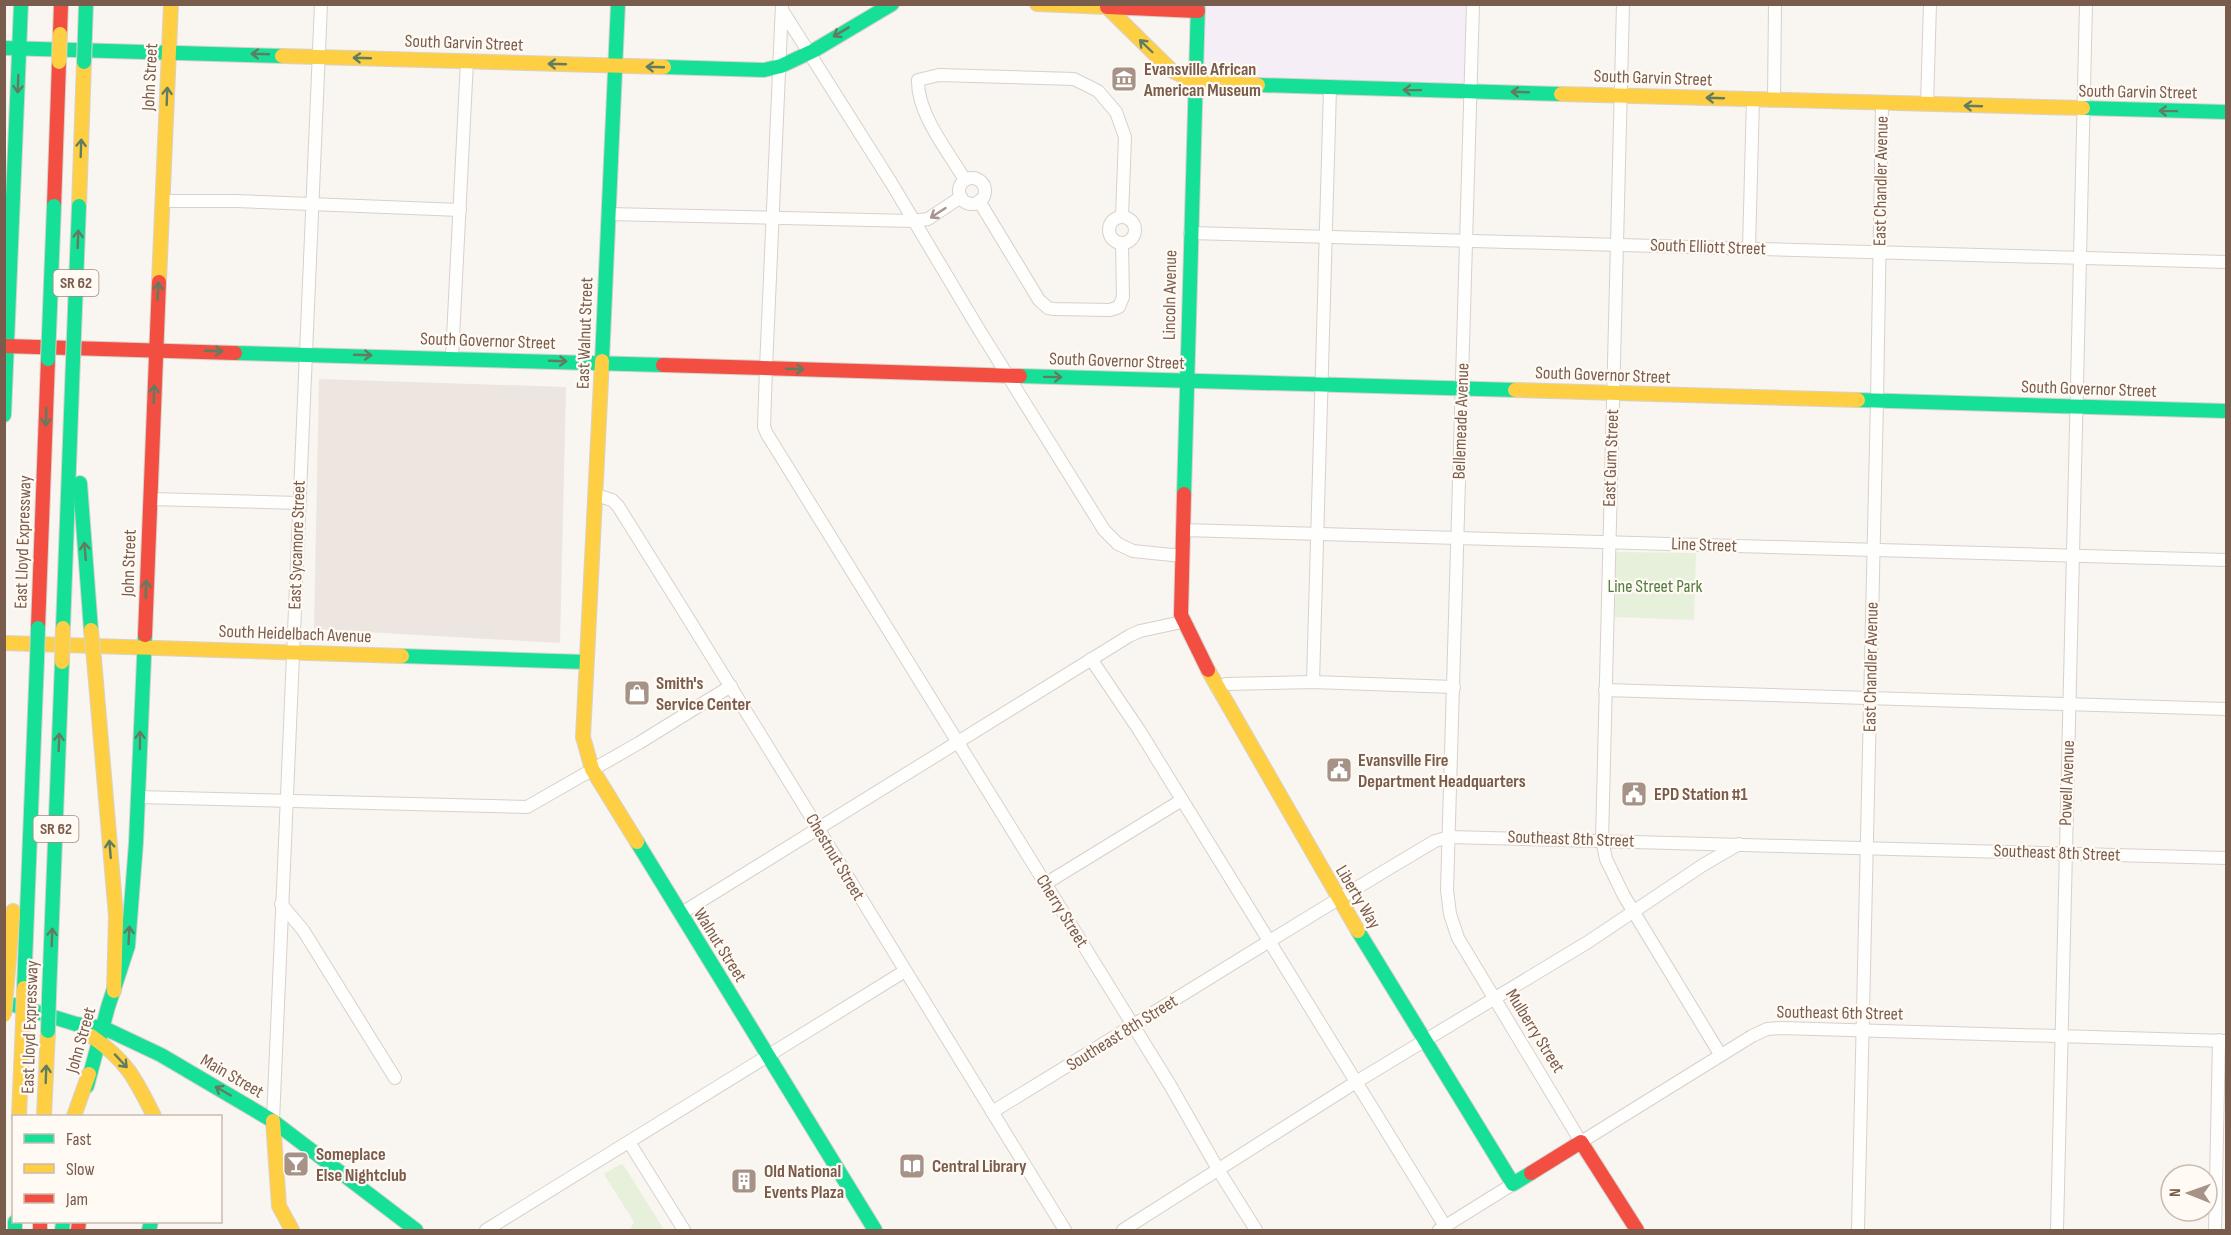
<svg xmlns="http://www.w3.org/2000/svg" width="2231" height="1235" viewBox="0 0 2231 1235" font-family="'Sofia Sans Condensed',sans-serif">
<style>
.industrial{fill:#ede5e0}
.education{fill:#f6eef6}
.green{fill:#e7f0db}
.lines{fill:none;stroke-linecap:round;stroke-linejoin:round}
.street-casing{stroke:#d7d1cb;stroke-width:14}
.fast-casing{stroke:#d9d2cb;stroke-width:16}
.slow-casing{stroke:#d9d2cb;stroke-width:16}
.jam-casing{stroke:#d9d2cb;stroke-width:16}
.street{stroke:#fefefd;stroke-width:12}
.fast{stroke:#16e098;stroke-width:14}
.slow{stroke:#ffcf43;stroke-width:14}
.jam{stroke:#f24e42;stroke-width:14}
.fast-bridge-casing{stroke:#dad1cc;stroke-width:16;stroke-linecap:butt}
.slow-bridge-casing{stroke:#dad1cc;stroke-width:16;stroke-linecap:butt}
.fast-bridge{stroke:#16e098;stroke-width:14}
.slow-bridge{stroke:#ffcf43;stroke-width:14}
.oneway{stroke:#617d60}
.oneway2{stroke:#a8958b}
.labels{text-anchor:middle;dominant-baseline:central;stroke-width:4.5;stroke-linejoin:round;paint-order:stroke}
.shield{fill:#fffaf3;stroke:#a28b7f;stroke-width:1.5}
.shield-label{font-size:16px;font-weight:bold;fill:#7a5c4d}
.street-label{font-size:18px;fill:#7a5c4d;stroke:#fffaf3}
.poi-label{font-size:18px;font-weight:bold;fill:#7a5c4d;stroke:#fffaf3;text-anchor:start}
.park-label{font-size:18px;fill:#537a41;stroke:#fffaf3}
</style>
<rect width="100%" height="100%" fill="#f9f5f0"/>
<!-- industrial -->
<path class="industrial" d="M 319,379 L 566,387 L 560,643 L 314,629 Z"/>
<!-- education -->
<path class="education" d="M 1203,5 L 1470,5 L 1468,88 L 1200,81 Z"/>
<!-- green -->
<g class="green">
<path d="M 1616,552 L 1696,553 L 1694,620 L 1615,617 Z"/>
<path d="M 621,1164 L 624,1166 L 664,1230 L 630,1230 L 634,1222 L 604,1174 Z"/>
</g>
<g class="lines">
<defs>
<g id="street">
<path d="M 782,4 L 766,368 L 764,427 L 767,434 L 1170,1085 L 1219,1171 L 1256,1230"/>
<path d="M 1473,4 L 1447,890 L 1450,914 L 1458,938 L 1581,1142 L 1752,1036 L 1767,1029 L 1781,1028 L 2226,1041"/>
<path d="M 1623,4 L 1602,840 L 1606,859 L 1624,896 L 1720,1054"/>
<path d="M 782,10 L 892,184 L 978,328 L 1104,530 L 1118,544 L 1133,551 L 1182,556"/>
<path d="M 1774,100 L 1775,4"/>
<path d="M 1927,104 L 1930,4"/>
<circle cx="972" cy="191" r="13"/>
<path d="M 965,180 C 948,151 917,114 918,80 L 939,75 L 1074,79 L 1098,91 L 1116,112 L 1125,137 L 1122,216"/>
<path d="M 163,201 L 236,201 L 460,210"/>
<path d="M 979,201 L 1039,300 L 1048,308 L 1054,309 L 1110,310 L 1119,307 L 1123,297 L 1122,243"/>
<path d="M 608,214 L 913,221 L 928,219 L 961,197"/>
<circle cx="1122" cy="230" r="13"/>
<path d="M 1190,233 L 2226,262"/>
<path d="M 1749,248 L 1753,99"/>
<path d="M 452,357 L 467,61"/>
<path d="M 596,495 L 612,500 L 618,506 C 769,746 916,989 1065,1230"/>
<path d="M 150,499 L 298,503"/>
<path d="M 1182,530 L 2226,560"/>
<path d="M 1091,659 L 1139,730 L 1445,1226"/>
<path d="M 1313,682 L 1330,88"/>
<path d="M 1217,688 L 1226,684 L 1313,682 L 1454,687"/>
<path d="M 1605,690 L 2226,709"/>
<path d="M 138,797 L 527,807 L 639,743 L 731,686"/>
<path d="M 1045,884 L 1182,800"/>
<path d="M 281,904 L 303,930 L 395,1078"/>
<path d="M 680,914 L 1129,636 L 1140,631 L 1182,622"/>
<path d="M 992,1112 C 1140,1022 1286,929 1435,841 L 1450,837 L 2226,858"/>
<path d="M 273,1121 L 321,4"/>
<path d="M 629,1142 L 684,1230"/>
<path d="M 486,1230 L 905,971"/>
<path d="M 1123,1230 L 1356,1082 L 1588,942 L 1703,865 L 1739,844"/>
<path d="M 1439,1230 L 1513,1184"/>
<path d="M 1858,1230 L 1877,401 L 1882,104"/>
<path d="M 2057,1230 L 2086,4"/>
<path d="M 2215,1230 L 2219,1040"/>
</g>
<g id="fast">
<path d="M 85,34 L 86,4"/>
<path d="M 4,48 L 282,56"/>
<path d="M 664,67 L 764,70 L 781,66 L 813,51 L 892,4"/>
<path d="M 1258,85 L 1561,94"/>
<path d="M 2083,108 L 2226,112"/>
<path d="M 235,353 L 663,365"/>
<path d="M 602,361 L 618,4"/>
<path d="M 1020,376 L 1515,390"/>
<path d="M 1858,400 L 2226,411"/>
<path d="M 4,415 L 21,4"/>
<path d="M 80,483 L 91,630"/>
<path d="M 1184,494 L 1198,4"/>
<path d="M 63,628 L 73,360"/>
<path d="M 402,656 L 585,662"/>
<path d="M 637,842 L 875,1230"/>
<path d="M 1358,931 L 1513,1184 L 1531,1173"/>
<path d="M 24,988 L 37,660"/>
<path d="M 49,996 L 62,662"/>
<path d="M 14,1005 L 76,1024 L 104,1028 L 161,1055 L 273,1121 L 416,1230"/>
<path d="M 87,1086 L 108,1007 L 128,946 L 136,843 L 145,635"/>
<path d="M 15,1222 L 15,1230"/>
<path d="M 62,1230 L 63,1222"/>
<path d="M 149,1230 L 151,1222"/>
</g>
<g id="slow">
<path d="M 1037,4 L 1107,7 L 1171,70 L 1195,82 L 1258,85"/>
<path d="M 282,56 L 664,67"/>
<path d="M 1561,94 L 2083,108"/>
<path d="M 79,206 L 84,62"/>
<path d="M 159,282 L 171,4"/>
<path d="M 602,361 L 583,737 L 592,769 L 637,842"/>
<path d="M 1515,390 L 1858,400"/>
<path d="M 4,643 L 402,656"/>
<path d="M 94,659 L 116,916 L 114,991"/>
<path d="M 1208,670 L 1358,931"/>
<path d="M 7,982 L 13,911"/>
<path d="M 91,1036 C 127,1061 135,1078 154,1116"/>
<path d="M 19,1116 L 23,1022"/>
<path d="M 44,1116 L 48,1031"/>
<path d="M 74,1116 L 89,1074"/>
<path d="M 273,1121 L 279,1206 L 292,1230"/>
</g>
<g id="jam">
<path d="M 1107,7 L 1198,11"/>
<path d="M 60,34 L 61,4"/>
<path d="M 54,206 L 59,62"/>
<path d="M 4,346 L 235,353"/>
<path d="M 663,365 L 1020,376"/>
<path d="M 1184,494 L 1181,615 L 1208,670"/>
<path d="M 38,628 L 48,359"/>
<path d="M 145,635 L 159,282"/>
<path d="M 1531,1173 L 1581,1142 L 1637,1230"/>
<path d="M 40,1222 L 40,1230"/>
<path d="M 78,1230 L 79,1222"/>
</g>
</defs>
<!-- street casing -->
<use href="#street" class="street-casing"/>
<!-- fast casing -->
<use href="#fast" class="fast-casing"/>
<!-- slow casing -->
<use href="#slow" class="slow-casing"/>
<!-- jam casing -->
<use href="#jam" class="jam-casing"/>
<!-- street -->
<use href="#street" class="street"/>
<!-- fast -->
<use href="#fast" class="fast"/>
<!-- slow -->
<use href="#slow" class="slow"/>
<!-- jam -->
<use href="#jam" class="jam"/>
<defs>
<g id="fast-bridge">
<path d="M 84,62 L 85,34"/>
<path d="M 48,359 L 54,206"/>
<path d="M 73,360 L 79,206"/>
<path d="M 37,660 L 38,628"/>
<path d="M 48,1031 L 49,996"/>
</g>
<g id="slow-bridge">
<path d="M 59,62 L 60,34"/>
<path d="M 91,630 L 94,659"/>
<path d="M 62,662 L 63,628"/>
<path d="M 4,1015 L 7,982"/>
<path d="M 23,1022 L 24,988"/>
</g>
</defs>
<!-- fast-bridge casing -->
<use href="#fast-bridge" class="fast-bridge-casing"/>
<!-- slow-bridge casing -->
<use href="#slow-bridge" class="slow-bridge-casing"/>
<!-- fast-bridge -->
<use href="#fast-bridge" class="fast-bridge"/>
<!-- slow-bridge -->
<use href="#slow-bridge" class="slow-bridge"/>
</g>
<!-- one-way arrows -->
<defs><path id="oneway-shaft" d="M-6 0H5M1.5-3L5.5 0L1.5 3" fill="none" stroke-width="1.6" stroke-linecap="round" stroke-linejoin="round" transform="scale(1.5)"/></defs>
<g class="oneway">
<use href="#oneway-shaft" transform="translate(841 32) rotate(149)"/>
<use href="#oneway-shaft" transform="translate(1146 46) rotate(-136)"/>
<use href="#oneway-shaft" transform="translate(260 54) rotate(-178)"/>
<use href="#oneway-shaft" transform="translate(362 58) rotate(-178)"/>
<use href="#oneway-shaft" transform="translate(557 64) rotate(-178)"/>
<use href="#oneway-shaft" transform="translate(655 67) rotate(-178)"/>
<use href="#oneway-shaft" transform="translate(18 84) rotate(92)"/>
<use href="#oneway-shaft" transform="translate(1412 90) rotate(-179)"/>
<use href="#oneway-shaft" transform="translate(1520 92) rotate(-178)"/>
<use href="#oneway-shaft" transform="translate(167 96) rotate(-88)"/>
<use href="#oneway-shaft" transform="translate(1715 98) rotate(-178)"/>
<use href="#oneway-shaft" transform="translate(1973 106) rotate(-178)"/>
<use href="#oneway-shaft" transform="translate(2168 111) rotate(-179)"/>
<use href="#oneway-shaft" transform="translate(81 148) rotate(-88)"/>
<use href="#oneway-shaft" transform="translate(78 239) rotate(-88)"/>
<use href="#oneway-shaft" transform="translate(158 291) rotate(-87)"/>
<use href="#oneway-shaft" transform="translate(214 351) rotate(2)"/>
<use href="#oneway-shaft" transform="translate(363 355) rotate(2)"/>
<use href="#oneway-shaft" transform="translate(558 361) rotate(2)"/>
<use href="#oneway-shaft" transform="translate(795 369) rotate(2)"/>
<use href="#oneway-shaft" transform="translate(1053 377) rotate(1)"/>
<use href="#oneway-shaft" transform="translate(154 394) rotate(-88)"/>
<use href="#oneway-shaft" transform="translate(46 417) rotate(92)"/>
<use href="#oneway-shaft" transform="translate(85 551) rotate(-95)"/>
<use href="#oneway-shaft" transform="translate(146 589) rotate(-88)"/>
<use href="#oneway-shaft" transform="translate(140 740) rotate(-89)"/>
<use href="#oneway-shaft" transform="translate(59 742) rotate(-88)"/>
<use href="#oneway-shaft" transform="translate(110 849) rotate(-95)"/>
<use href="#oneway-shaft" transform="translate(129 935) rotate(-87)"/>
<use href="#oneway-shaft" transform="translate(52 937) rotate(-88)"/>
<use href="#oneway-shaft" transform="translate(121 1061) rotate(47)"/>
<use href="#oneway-shaft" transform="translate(46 1074) rotate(-88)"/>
<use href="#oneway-shaft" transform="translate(223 1091) rotate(-150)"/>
</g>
<use class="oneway2" href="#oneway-shaft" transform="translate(938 213) rotate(147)"/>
<!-- icons -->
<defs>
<symbol id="museum-square" viewBox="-11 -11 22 22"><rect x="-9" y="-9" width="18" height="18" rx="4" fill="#a69286" stroke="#fffaf3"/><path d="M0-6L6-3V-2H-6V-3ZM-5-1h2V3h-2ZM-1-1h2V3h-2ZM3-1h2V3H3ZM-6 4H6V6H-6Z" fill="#fff"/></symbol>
<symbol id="shop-square" viewBox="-11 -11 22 22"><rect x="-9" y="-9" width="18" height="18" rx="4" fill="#a69286" stroke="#fffaf3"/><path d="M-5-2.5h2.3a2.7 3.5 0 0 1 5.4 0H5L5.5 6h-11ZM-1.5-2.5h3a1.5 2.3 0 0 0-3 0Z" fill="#fff"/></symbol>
<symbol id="civic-square" viewBox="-11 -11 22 22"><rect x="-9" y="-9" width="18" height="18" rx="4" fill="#a69286" stroke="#fffaf3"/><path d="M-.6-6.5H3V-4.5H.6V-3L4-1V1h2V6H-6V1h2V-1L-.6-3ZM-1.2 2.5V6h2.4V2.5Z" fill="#fff"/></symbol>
<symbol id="bar-square" viewBox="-11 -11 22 22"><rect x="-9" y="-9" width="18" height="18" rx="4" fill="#a69286" stroke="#fffaf3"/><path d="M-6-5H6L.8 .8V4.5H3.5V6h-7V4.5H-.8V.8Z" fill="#fff"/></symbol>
<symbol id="library-square" viewBox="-11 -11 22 22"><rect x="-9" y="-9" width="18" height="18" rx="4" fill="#a69286" stroke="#fffaf3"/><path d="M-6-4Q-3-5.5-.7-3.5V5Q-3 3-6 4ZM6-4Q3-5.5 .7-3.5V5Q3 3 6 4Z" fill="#fff"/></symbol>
<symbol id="building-square" viewBox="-11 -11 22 22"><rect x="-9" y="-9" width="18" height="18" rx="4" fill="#a69286" stroke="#fffaf3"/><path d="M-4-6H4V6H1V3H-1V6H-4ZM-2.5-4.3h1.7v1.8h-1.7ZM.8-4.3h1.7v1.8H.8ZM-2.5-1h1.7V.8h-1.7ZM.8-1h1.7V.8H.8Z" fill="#fff"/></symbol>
</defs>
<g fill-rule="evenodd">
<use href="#museum-square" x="1109" y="64" width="30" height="30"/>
<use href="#shop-square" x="622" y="678" width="30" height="30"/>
<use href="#civic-square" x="1324" y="755" width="30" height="30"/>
<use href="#civic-square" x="1619" y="779" width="30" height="30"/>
<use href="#bar-square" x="281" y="1149" width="30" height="30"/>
<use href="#library-square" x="897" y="1151" width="30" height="30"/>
<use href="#building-square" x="729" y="1166" width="30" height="30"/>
</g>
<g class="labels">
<!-- shield labels -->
<g class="shield">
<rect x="53.5" y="270" width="45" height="26" rx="4.5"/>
<rect x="33.5" y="816" width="45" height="26" rx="4.5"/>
</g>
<g class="shield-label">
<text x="76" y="283">SR 62</text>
<text x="56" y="829">SR 62</text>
</g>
<!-- street labels -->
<g class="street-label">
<text transform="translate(464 43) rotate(2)">South Garvin Street</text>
<text transform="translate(150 77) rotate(-87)">John Street</text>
<text transform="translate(1653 78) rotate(2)">South Garvin Street</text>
<text transform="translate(2138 92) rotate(1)">South Garvin Street</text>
<text transform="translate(1881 181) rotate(-89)">East Chandler Avenue</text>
<text transform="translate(1708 247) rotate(2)">South Elliott Street</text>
<text transform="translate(1170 295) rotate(-89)">Lincoln Avenue</text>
<text transform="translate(585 333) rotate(-88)">East Walnut Street</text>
<text transform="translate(488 341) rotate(2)">South Governor Street</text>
<text transform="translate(1117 361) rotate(2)">South Governor Street</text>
<text transform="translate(1603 375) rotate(2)">South Governor Street</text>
<text transform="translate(2089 389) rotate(2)">South Governor Street</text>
<text transform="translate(1461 421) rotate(-88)">Bellemeade Avenue</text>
<text transform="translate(1611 458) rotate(-88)">East Gum Street</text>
<text transform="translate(23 542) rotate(-88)">East Lloyd Expressway</text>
<text transform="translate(297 545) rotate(-88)">East Sycamore Street</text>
<text transform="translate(1704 545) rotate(2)">Line Street</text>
<text transform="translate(129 563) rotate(-88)">John Street</text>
<text transform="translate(295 634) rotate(2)">South Heidelbach Avenue</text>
<text transform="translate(1871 667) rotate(-89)">East Chandler Avenue</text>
<text transform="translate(2067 783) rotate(-88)">Powell Avenue</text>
<text transform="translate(1571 839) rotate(2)">Southeast 8th Street</text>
<text transform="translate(2057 853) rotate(2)">Southeast 8th Street</text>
<text transform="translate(835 857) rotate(59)">Chestnut Street</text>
<text transform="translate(1358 897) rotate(59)">Liberty Way</text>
<text transform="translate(1062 911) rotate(58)">Cherry Street</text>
<text transform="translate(720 945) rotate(58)">Walnut Street</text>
<text transform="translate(1840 1013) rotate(1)">Southeast 6th Street</text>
<text transform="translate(30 1027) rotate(-88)">East Lloyd Expressway</text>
<text transform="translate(1535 1031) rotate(58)">Mulberry Street</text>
<text transform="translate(1122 1033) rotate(-32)">Southeast 8th Street</text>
<text transform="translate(81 1040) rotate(-74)">John Street</text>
<text transform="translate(232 1076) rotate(30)">Main Street</text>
</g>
<!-- poi labels -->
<g class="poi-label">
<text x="1144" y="69">Evansville African<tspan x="1144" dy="21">American Museum</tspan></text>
<text x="656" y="683">Smith's<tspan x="656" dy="21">Service Center</tspan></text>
<text x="1358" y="760">Evansville Fire<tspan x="1358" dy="21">Department Headquarters</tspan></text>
<text x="1654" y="794">EPD Station #1</text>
<text x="316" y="1154">Someplace<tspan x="316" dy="21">Else Nightclub</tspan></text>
<text x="932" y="1166">Central Library</text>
<text x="764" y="1171">Old National<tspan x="764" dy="21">Events Plaza</tspan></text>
</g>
<!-- park labels -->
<g class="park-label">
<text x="1655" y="586">Line Street Park</text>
</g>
</g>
<!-- border -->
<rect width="2231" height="1235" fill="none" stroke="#7a5c4d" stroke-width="12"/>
<!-- legend -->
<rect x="12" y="1115" width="210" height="108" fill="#fffaf3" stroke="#cabbb1" stroke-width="1.5"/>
<rect x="24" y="1134" width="30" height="9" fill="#16e098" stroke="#cabbb1" stroke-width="1.5"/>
<text x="66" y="1145" font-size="18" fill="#7a5c4d">Fast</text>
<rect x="24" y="1164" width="30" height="9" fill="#ffcf43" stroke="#cabbb1" stroke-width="1.5"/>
<text x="66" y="1175" font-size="18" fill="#7a5c4d">Slow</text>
<rect x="24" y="1194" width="30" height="9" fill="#f24e42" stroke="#cabbb1" stroke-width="1.5"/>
<text x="66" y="1205" font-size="18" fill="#7a5c4d">Jam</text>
<!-- north arrow -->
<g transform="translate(2189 1193) rotate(271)"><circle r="28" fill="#fffaf3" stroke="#cabbb1" stroke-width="1.5"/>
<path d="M0-4.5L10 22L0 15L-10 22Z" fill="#a69286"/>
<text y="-9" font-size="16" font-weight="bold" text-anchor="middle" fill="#7a5c4d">N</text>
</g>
</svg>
